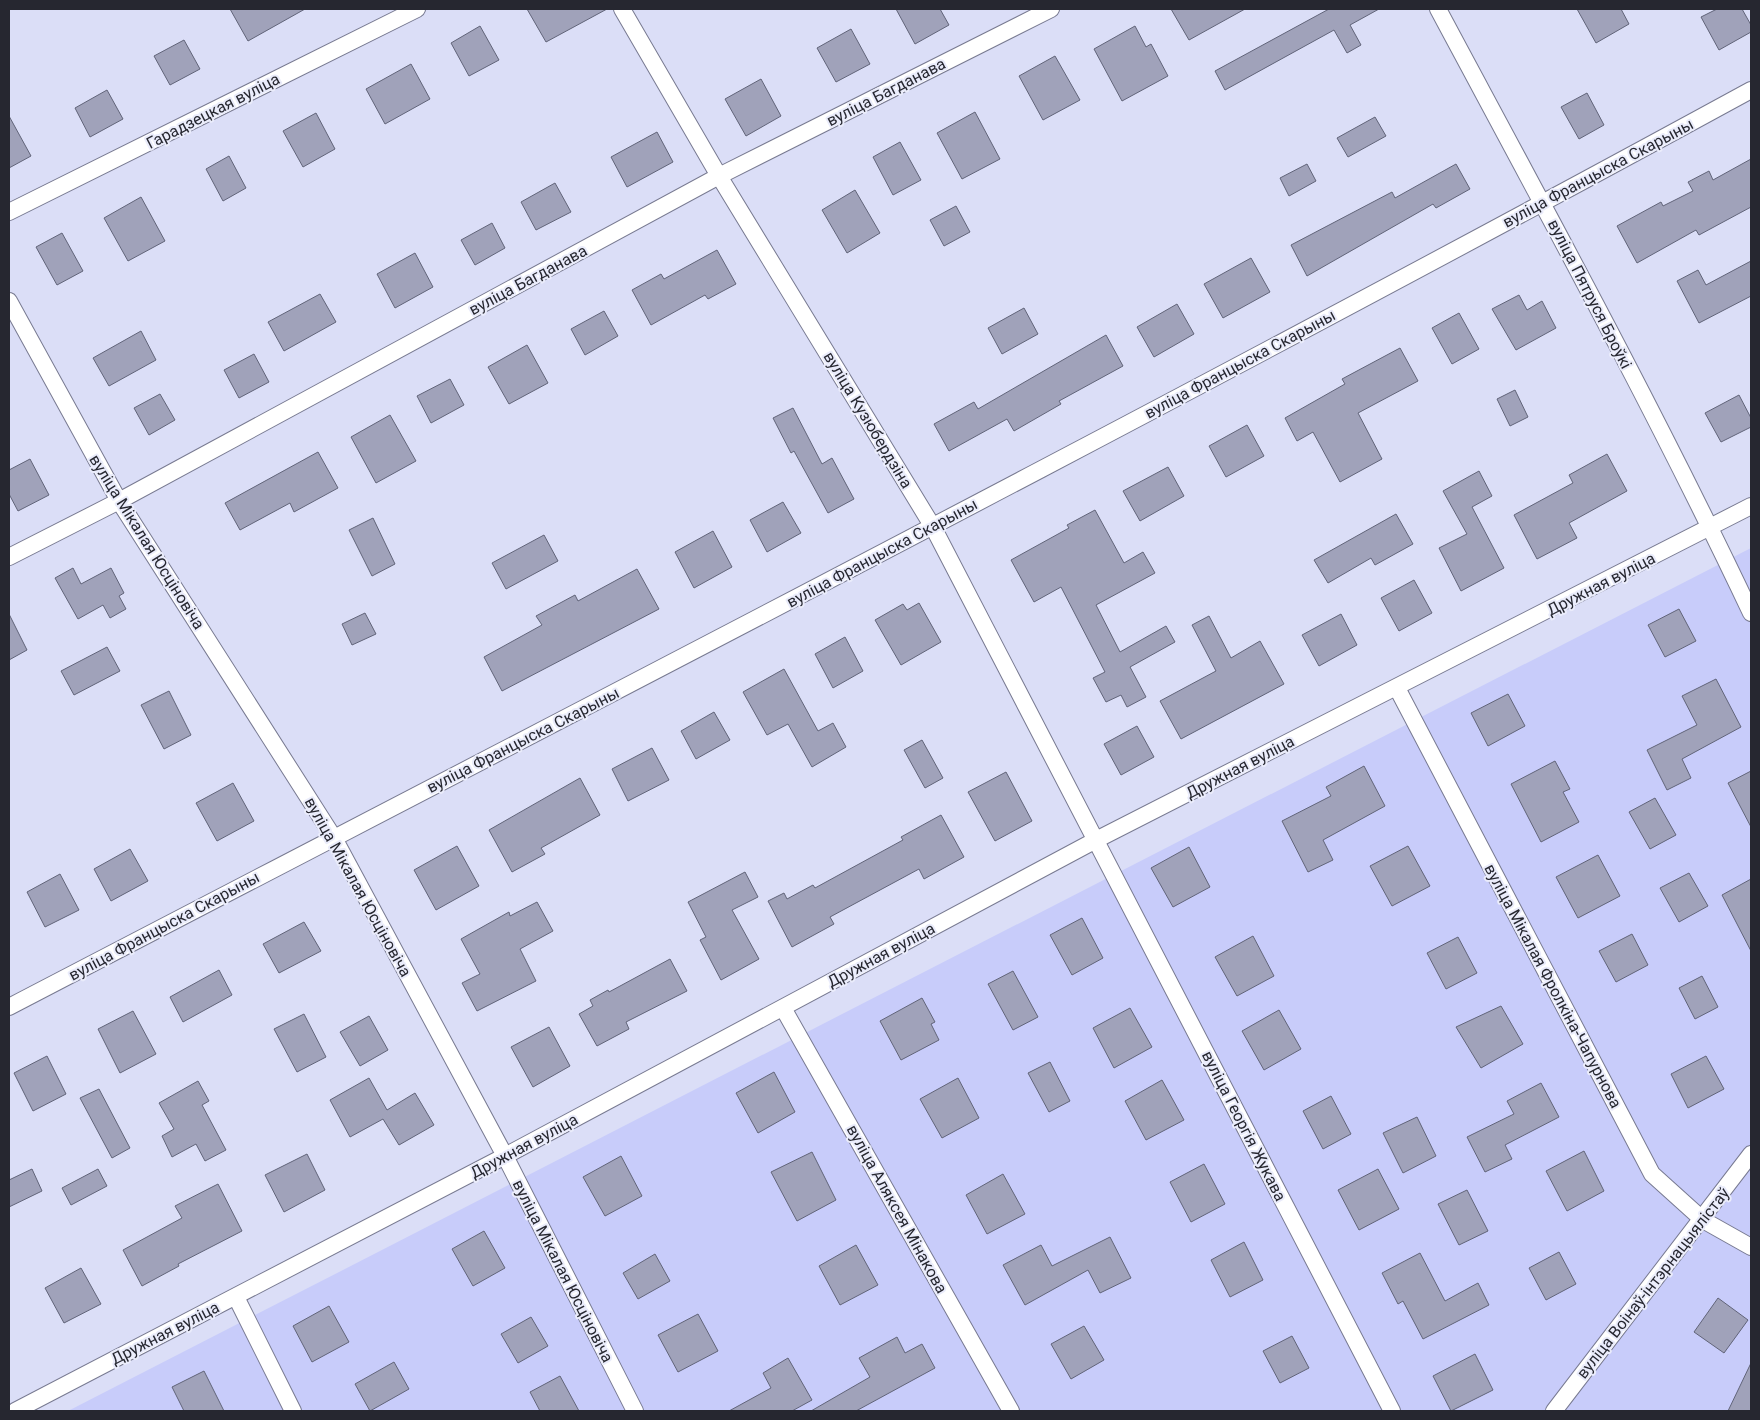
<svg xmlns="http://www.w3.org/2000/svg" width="1760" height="1420" viewBox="0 0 1760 1420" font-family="Roboto,sans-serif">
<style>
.green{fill:#c8ccfa}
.building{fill:#a0a2ba;stroke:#616479}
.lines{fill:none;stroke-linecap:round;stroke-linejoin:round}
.minor-casing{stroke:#787a91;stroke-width:18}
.minor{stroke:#fff;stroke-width:16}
.labels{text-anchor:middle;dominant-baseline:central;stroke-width:4;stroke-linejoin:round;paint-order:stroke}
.street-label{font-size:16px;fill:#262730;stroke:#eaecfb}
</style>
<rect width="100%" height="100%" fill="#dbdef7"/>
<!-- green -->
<path class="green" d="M 1751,548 L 1751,1411 L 68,1411 Z"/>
<!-- building -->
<g class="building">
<path d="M 230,9 L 305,9 L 248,41 Z"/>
<path d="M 527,9 L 607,9 L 546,42 Z"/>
<path d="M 896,9 L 940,9 L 949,25 L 915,44 Z"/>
<path d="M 1171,9 L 1245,9 L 1189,40 Z"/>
<path d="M 1329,9 L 1379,9 L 1350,25 L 1361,45 L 1347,53 L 1334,30 L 1225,90 L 1215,71 Z"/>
<path d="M 1577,9 L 1621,9 L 1629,24 L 1596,43 Z"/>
<path d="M 1717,9 L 1742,9 L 1751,25 L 1751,32 L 1719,50 L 1701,17 Z"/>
<path d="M 480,26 L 499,60 L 469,76 L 451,43 Z"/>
<path d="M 1135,26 L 1146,47 L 1151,44 L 1168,76 L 1122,101 L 1094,49 Z"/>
<path d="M 851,29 L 870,64 L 836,82 L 817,48 Z"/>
<path d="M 184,40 L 200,69 L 170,85 L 154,56 Z"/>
<path d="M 1055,56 L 1080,100 L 1043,120 L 1019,76 Z"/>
<path d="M 411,64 L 430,99 L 385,124 L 366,89 Z"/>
<path d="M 761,79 L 781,116 L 746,136 L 725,99 Z"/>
<path d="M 107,90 L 123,119 L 90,137 L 75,108 Z"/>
<path d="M 1587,93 L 1604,125 L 1579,139 L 1561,107 Z"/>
<path d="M 975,112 L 1000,159 L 962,179 L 937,133 Z"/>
<path d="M 316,113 L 335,149 L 303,167 L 283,131 Z"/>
<path d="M 9,116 L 31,156 L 9,168 Z"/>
<path d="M 1375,117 L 1386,136 L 1348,157 L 1337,138 Z"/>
<path d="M 657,132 L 673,162 L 627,187 L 611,157 Z"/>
<path d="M 900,142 L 921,180 L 893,195 L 873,157 Z"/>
<path d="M 229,156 L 246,188 L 223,201 L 206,169 Z"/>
<path d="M 1751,159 L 1751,207 L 1699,235 L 1696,230 L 1637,263 L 1617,226 L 1661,202 L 1663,206 L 1693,191 L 1688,182 L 1709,171 L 1713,180 Z"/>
<path d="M 1307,164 L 1316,181 L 1289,196 L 1280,178 Z"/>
<path d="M 1456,164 L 1470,189 L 1436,208 L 1433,204 L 1307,276 L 1291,245 L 1392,192 L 1395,198 Z"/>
<path d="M 555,183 L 571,212 L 536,230 L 521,202 Z"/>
<path d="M 855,190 L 880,233 L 847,253 L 822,210 Z"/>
<path d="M 141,197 L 165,241 L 128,261 L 104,218 Z"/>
<path d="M 956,206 L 970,232 L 944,246 L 930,220 Z"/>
<path d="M 492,223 L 505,248 L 475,265 L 461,240 Z"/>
<path d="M 62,233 L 83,271 L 57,285 L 36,247 Z"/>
<path d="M 717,250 L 736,284 L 708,299 L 705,295 L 651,325 L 632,290 L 661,274 L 664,279 Z"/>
<path d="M 415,253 L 433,287 L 395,308 L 377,274 Z"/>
<path d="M 1251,258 L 1270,292 L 1223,318 L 1204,284 Z"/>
<path d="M 1751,261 L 1751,296 L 1699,323 L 1677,281 L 1698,270 L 1706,285 Z"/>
<path d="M 320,294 L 336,322 L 284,351 L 268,322 Z"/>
<path d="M 1519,295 L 1527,310 L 1542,301 L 1556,328 L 1516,350 L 1492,309 Z"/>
<path d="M 1177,304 L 1194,334 L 1154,357 L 1137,327 Z"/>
<path d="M 1024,308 L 1038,334 L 1002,354 L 988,328 Z"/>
<path d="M 604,311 L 618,336 L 585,355 L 571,329 Z"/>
<path d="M 1459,313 L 1479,349 L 1452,364 L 1432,328 Z"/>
<path d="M 141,331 L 156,360 L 109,386 L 93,358 Z"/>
<path d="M 1106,335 L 1123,366 L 1059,401 L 1061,404 L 1014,431 L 1007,419 L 949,451 L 934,424 L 974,402 L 978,409 Z"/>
<path d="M 527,345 L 548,383 L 509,404 L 488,367 Z"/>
<path d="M 1400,348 L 1418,381 L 1358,413 L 1382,459 L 1340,482 L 1313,432 L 1297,441 L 1285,418 L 1345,384 L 1342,379 Z"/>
<path d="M 254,354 L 269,382 L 239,398 L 224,370 Z"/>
<path d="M 450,379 L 464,405 L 431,423 L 417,396 Z"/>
<path d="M 1515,390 L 1528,417 L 1510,426 L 1497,399 Z"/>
<path d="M 160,394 L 175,420 L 149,435 L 134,408 Z"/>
<path d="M 1739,395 L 1751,418 L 1751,427 L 1721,442 L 1705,413 Z"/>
<path d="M 793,408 L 822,464 L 832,458 L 854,499 L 828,513 L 794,451 L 791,453 L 773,418 Z"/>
<path d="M 390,415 L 416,461 L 376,483 L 351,437 Z"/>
<path d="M 1247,425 L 1264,456 L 1226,477 L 1209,446 Z"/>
<path d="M 318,452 L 338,488 L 294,512 L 290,503 L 240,530 L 225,503 Z"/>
<path d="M 1607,454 L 1627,491 L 1569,523 L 1577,538 L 1537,559 L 1514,515 L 1573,483 L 1569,475 Z"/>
<path d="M 30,459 L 49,495 L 18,511 L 9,494 L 9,470 Z"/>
<path d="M 1168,467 L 1184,496 L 1140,521 L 1123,491 Z"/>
<path d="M 1479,471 L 1492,496 L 1472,507 L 1504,568 L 1461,591 L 1439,548 L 1467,534 L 1443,491 Z"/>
<path d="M 783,502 L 801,533 L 767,552 L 750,520 Z"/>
<path d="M 1095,510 L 1124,563 L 1143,552 L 1155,573 L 1096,605 L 1120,652 L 1166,626 L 1175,642 L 1130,667 L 1146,697 L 1127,707 L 1121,695 L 1106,702 L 1093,678 L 1105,672 L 1061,587 L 1034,602 L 1011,560 L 1069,528 L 1067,525 Z"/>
<path d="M 1396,514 L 1413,544 L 1375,565 L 1371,558 L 1328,583 L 1314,560 Z"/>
<path d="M 373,518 L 395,564 L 372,576 L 349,530 Z"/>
<path d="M 713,531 L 732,567 L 694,588 L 675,552 Z"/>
<path d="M 544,535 L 558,561 L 506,589 L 492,563 Z"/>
<path d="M 73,568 L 81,584 L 111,568 L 124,593 L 119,596 L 126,609 L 110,618 L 103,605 L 78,619 L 55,578 Z"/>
<path d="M 637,569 L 659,609 L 502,691 L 484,657 L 542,625 L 536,616 L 575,595 L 578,601 Z"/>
<path d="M 1414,580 L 1432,613 L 1399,631 L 1381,598 Z"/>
<path d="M 919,603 L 941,642 L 901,665 L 875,620 L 903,604 L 907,610 Z"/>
<path d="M 1679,609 L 1696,641 L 1665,657 L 1648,625 Z"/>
<path d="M 365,613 L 376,634 L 352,645 L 342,624 Z"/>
<path d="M 9,614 L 27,650 L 9,660 Z"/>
<path d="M 1341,614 L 1357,645 L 1319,666 L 1302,635 Z"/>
<path d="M 1209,616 L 1231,658 L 1260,641 L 1284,684 L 1181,739 L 1160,701 L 1216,671 L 1192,625 Z"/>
<path d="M 845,637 L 863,671 L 833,688 L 815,654 Z"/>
<path d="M 107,647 L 120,671 L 74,695 L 61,671 Z"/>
<path d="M 784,669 L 818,731 L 833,723 L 846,747 L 812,767 L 788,724 L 767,735 L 743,692 Z"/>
<path d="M 1716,679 L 1741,727 L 1682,759 L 1691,778 L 1667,790 L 1647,750 L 1697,725 L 1682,696 Z"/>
<path d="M 169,691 L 191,735 L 164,749 L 141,705 Z"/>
<path d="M 1508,694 L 1525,726 L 1488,746 L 1471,713 Z"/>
<path d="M 714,712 L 730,740 L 696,759 L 681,731 Z"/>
<path d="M 1137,726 L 1154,757 L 1121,775 L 1104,744 Z"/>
<path d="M 922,740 L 943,778 L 925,788 L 904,750 Z"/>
<path d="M 652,748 L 669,780 L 628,801 L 612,769 Z"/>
<path d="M 1555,761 L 1570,789 L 1563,792 L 1579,822 L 1541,842 L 1511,784 Z"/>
<path d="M 1364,766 L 1385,806 L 1323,840 L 1333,860 L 1308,872 L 1282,821 L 1331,796 L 1326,787 Z"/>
<path d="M 1751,771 L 1751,827 L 1728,783 Z"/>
<path d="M 1006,772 L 1032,821 L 995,841 L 968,792 Z"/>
<path d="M 580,778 L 600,815 L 541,848 L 545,854 L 512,872 L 489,830 Z"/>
<path d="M 233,783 L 254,821 L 217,841 L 196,803 Z"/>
<path d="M 1655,798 L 1676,835 L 1650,849 L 1629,812 Z"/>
<path d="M 941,815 L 964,857 L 924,879 L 919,869 L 830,917 L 834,924 L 792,947 L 768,901 L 784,893 L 787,899 L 813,885 L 815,888 L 903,840 L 901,837 Z"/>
<path d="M 457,846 L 479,886 L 436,910 L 414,870 Z"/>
<path d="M 1408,846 L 1430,886 L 1392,906 L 1370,866 Z"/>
<path d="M 1189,847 L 1210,887 L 1173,907 L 1151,868 Z"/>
<path d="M 130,849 L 148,881 L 111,901 L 94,869 Z"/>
<path d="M 1598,855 L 1620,896 L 1578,918 L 1556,877 Z"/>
<path d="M 745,872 L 758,897 L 732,910 L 759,959 L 721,980 L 700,940 L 706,937 L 688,902 Z"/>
<path d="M 1689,873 L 1708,906 L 1679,922 L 1660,888 Z"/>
<path d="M 60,874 L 79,910 L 45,927 L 27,892 Z"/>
<path d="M 1751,879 L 1751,951 L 1722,895 Z"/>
<path d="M 537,902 L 553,931 L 520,949 L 536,981 L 477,1011 L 462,983 L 480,974 L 461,939 L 509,912 L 510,916 Z"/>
<path d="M 1082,918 L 1103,958 L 1072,975 L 1050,935 Z"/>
<path d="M 304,922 L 321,951 L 279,973 L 263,944 Z"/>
<path d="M 1632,934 L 1648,965 L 1616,982 L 1599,951 Z"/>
<path d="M 1253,936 L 1274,976 L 1237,996 L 1215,957 Z"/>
<path d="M 1458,937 L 1477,973 L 1446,989 L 1427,953 Z"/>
<path d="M 670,959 L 687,991 L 626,1022 L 629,1029 L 597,1046 L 579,1014 L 593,1006 L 590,1000 L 608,990 L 609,992 Z"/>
<path d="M 219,970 L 232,995 L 183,1022 L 170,997 Z"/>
<path d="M 1013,971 L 1038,1017 L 1013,1030 L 988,984 Z"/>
<path d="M 1702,976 L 1718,1007 L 1695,1019 L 1679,988 Z"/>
<path d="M 922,998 L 935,1022 L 931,1024 L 939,1040 L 901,1060 L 880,1021 Z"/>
<path d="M 1501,1006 L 1523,1044 L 1481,1068 L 1456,1027 Z"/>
<path d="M 1130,1008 L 1152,1047 L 1114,1068 L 1093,1028 Z"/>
<path d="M 1279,1010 L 1301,1049 L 1264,1070 L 1242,1031 Z"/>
<path d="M 133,1011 L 156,1054 L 120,1073 L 98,1029 Z"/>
<path d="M 304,1014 L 326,1057 L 297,1072 L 274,1029 Z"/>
<path d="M 369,1016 L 388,1050 L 360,1066 L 340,1032 Z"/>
<path d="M 549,1027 L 570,1066 L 533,1087 L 511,1047 Z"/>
<path d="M 47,1056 L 66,1094 L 33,1111 L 14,1073 Z"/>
<path d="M 1706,1056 L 1724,1089 L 1688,1108 L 1671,1074 Z"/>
<path d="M 1050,1062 L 1070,1101 L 1049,1112 L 1028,1073 Z"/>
<path d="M 774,1072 L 795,1112 L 758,1133 L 736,1093 Z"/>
<path d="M 369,1078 L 387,1110 L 415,1093 L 434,1125 L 399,1145 L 383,1119 L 350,1137 L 330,1100 Z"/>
<path d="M 958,1078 L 979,1118 L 942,1138 L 920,1099 Z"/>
<path d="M 1162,1080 L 1184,1120 L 1146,1140 L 1125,1101 Z"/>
<path d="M 198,1081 L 209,1101 L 202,1105 L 226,1150 L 205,1161 L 196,1144 L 172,1157 L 162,1136 L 174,1129 L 159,1103 Z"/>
<path d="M 1541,1083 L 1559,1117 L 1505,1145 L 1512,1159 L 1485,1172 L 1467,1137 L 1514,1114 L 1507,1101 Z"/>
<path d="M 99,1089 L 130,1148 L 112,1158 L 80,1098 Z"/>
<path d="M 1331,1096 L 1351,1134 L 1323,1149 L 1303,1111 Z"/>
<path d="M 1417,1117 L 1436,1156 L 1403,1173 L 1383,1133 Z"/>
<path d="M 1584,1151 L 1604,1191 L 1567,1211 L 1546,1171 Z"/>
<path d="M 812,1152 L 836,1200 L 797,1221 L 771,1172 Z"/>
<path d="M 307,1154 L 325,1190 L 284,1212 L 265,1175 Z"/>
<path d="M 621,1156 L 642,1196 L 605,1216 L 583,1177 Z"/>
<path d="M 1204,1164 L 1225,1204 L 1191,1222 L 1170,1182 Z"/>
<path d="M 32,1169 L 42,1191 L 9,1207 L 9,1180 Z"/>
<path d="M 98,1169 L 107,1186 L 71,1205 L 62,1188 Z"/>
<path d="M 1378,1169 L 1399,1209 L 1359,1230 L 1338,1190 Z"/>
<path d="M 1003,1174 L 1025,1214 L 987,1234 L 966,1195 Z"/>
<path d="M 218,1184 L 242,1231 L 178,1264 L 179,1266 L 142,1286 L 123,1250 L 182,1218 L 175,1206 Z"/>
<path d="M 1467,1190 L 1488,1231 L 1459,1245 L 1438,1204 Z"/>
<path d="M 484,1231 L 505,1268 L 473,1286 L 452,1249 Z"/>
<path d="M 1110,1237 L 1131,1278 L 1100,1293 L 1088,1270 L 1025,1305 L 1003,1265 L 1041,1245 L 1052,1266 Z"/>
<path d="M 1244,1242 L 1263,1280 L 1230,1297 L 1211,1260 Z"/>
<path d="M 856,1245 L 878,1285 L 840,1305 L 819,1266 Z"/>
<path d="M 1559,1252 L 1576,1284 L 1546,1300 L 1529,1268 Z"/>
<path d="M 1420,1253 L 1445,1301 L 1478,1283 L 1489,1305 L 1423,1339 L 1403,1301 L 1398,1304 L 1382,1273 Z"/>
<path d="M 655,1254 L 670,1281 L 638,1299 L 623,1273 Z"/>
<path d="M 81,1268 L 101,1304 L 64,1323 L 45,1288 Z"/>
<path d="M 1718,1298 L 1748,1320 L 1724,1353 L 1694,1332 Z"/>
<path d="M 329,1306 L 349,1342 L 312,1362 L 293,1326 Z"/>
<path d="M 698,1314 L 718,1351 L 678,1372 L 658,1335 Z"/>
<path d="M 531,1317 L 548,1346 L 518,1363 L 501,1334 Z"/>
<path d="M 1084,1326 L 1104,1360 L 1071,1379 L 1051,1344 Z"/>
<path d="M 1292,1336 L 1309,1368 L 1280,1383 L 1263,1351 Z"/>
<path d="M 897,1337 L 905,1353 L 922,1344 L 935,1368 L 856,1411 L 811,1411 L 870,1377 L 859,1358 Z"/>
<path d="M 1475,1354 L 1493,1390 L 1451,1411 L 1433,1376 Z"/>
<path d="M 788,1358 L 812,1400 L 792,1411 L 729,1411 L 771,1388 L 763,1373 Z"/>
<path d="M 394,1362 L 409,1389 L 370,1411 L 355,1384 Z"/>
<path d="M 1751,1363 L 1751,1411 L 1728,1411 Z"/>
<path d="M 204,1371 L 224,1411 L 184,1411 L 172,1387 Z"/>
<path d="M 560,1376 L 579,1411 L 540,1411 L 530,1392 Z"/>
</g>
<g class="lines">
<defs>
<g id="minor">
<path d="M 622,9 L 719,176 L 933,527 L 1392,1411"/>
<path d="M 1438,9 C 1545,209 1654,408 1751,613"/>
<path d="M 9,212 L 417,9"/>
<path d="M 9,301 L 119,501 L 334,838 L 505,1156 L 635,1411"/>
<path d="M 9,557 L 119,501 L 719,176 L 1051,9"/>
<path d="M 1397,688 L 1652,1174 L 1703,1220 L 1751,1247"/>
<path d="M 9,1007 C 591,704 1175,404 1751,90"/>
<path d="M 783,1008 L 1011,1411"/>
<path d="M 236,1297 L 293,1411"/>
<path d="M 15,1411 L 505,1156 L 1096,840 L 1751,506"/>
<path d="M 1554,1411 L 1751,1154"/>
</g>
</defs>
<!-- minor casing -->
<use href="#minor" class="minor-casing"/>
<!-- minor -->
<use href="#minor" class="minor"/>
</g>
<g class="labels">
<!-- street labels -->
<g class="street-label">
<text transform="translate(886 92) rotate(-27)">вуліца Багданава</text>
<text transform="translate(213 111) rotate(-27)">Гарадзецкая вуліца</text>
<text transform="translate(1598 173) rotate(-28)">вуліца Францыска Скарыны</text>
<text transform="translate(528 280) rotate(-28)">вуліца Багданава</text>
<text transform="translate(1590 294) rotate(63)">вуліца Пятруся Броўкі</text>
<text transform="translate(1240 364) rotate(-28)">вуліца Францыска Скарыны</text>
<text transform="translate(868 420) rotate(59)">вуліца Кузюбердзіна</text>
<text transform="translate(147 542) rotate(58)">вуліца Мікалая Юсціновіча</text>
<text transform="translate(882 553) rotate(-28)">вуліца Францыска Скарыны</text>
<text transform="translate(1601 584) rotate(-27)">Дружная вуліца</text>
<text transform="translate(523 740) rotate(-27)">вуліца Францыска Скарыны</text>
<text transform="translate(1240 767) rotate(-27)">Дружная вуліца</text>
<text transform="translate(358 887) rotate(61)">вуліца Мікалая Юсціновіча</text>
<text transform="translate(164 926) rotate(-28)">вуліца Францыска Скарыны</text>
<text transform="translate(881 955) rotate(-28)">Дружная вуліца</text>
<text transform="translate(1553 986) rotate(62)">вуліца Мікалая Фролкіна-Чапурнова</text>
<text transform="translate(1244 1126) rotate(63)">вуліца Георгія Жукава</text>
<text transform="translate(524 1146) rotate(-28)">Дружная вуліца</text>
<text transform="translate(897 1209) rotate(61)">вуліца Аляксея Мінакова</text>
<text transform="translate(563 1271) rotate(63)">вуліца Мікалая Юсціновіча</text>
<text transform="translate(1653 1283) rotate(-52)">вуліца Воінаў-інтэрнацыялістаў</text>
<text transform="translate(165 1333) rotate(-27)">Дружная вуліца</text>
</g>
</g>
<!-- border -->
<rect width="1760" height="1420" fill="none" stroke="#262730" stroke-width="20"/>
</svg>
